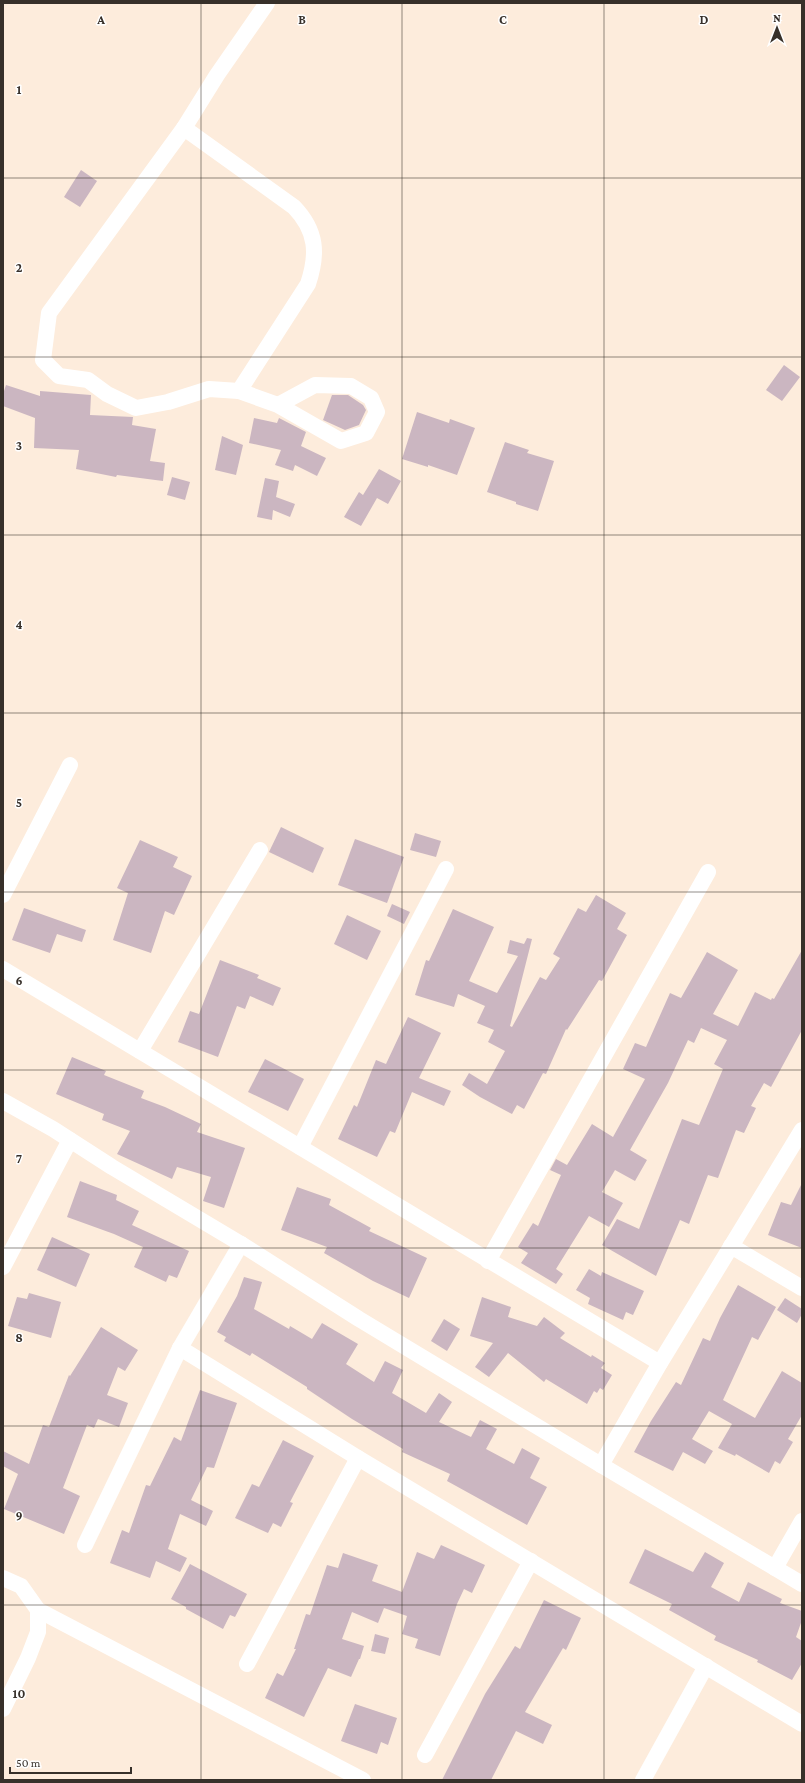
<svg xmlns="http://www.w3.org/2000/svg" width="805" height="1783" viewBox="0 0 805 1783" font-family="'Crimson Pro',serif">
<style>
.building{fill:#cbb6c1}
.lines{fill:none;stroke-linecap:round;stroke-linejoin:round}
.minor{stroke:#fff;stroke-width:16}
.grid{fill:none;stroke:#37302a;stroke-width:1;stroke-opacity:0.55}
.grid-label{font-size:13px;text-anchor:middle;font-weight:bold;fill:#37302a;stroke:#fff;stroke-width:3;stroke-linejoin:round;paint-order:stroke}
</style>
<rect width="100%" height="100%" fill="#fdecdc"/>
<!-- building -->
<g class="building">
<path d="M 81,170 L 97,181 L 80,207 L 64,197 Z"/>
<path d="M 784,365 L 800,377 L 782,401 L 766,390 Z"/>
<path d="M 6,385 L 40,396 L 40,391 L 91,395 L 90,415 L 133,417 L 132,425 L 156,429 L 150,461 L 165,463 L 163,481 L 117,475 L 116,477 L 76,469 L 79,450 L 34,448 L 35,418 L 3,406 L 3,394 Z"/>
<path d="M 332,395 L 348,395 L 363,405 L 366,410 L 359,425 L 345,430 L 323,420 Z"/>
<path d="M 417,412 L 449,423 L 450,419 L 475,428 L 457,475 L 428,465 L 428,467 L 402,459 Z"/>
<path d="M 254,418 L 277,423 L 279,418 L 306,432 L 301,446 L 326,458 L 317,476 L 295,465 L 293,471 L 275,465 L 281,450 L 249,443 Z"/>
<path d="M 222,436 L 243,445 L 236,475 L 215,470 Z"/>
<path d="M 505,442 L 529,450 L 527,453 L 554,461 L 538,511 L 516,504 L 516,502 L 487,492 Z"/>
<path d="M 379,469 L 401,481 L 388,504 L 377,498 L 361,526 L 344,517 L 359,492 L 363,495 Z"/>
<path d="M 172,477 L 190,482 L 185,500 L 167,495 Z"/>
<path d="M 265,478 L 279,481 L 276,497 L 295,504 L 290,517 L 273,510 L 272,520 L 257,517 Z"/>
<path d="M 281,827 L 324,848 L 313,873 L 269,852 Z"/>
<path d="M 415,833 L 441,841 L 436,857 L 410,850 Z"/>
<path d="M 355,839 L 404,857 L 387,903 L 338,885 Z"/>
<path d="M 140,840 L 178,857 L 173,867 L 192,876 L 174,915 L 165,911 L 151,953 L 113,940 L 128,893 L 117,888 Z"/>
<path d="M 596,895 L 626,913 L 617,929 L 627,935 L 602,981 L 599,980 L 567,1030 L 566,1029 L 546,1074 L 543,1073 L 524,1109 L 517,1105 L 512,1114 L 480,1097 L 462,1085 L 469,1073 L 487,1084 L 505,1051 L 488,1042 L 494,1030 L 477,1023 L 485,1006 L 458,994 L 454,1007 L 415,995 L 426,960 L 429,961 L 453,909 L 494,927 L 469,981 L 497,993 L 518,956 L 507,953 L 510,940 L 524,944 L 527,938 L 532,939 L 510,1026 L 512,1027 L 540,977 L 546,980 L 560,958 L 553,954 L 578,908 L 586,912 Z"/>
<path d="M 392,904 L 410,912 L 404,924 L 387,916 Z"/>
<path d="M 24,908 L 86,930 L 82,942 L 57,934 L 50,953 L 12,940 Z"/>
<path d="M 347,915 L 381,931 L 367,960 L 334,944 Z"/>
<path d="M 802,950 L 802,1030 L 771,1087 L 764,1083 L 751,1106 L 756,1108 L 744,1133 L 736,1130 L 718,1178 L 708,1175 L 689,1224 L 680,1220 L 656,1276 L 602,1245 L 617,1219 L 639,1229 L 682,1119 L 699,1125 L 723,1069 L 714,1064 L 727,1040 L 701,1028 L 694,1043 L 688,1040 L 668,1083 L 630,1150 L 647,1160 L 635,1181 L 615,1170 L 602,1192 L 623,1203 L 609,1227 L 589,1216 L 556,1269 L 563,1274 L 556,1284 L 521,1263 L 528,1253 L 518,1247 L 533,1223 L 538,1226 L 561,1175 L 550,1170 L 556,1159 L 567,1165 L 592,1124 L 613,1137 L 645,1079 L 623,1069 L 635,1043 L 646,1047 L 670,993 L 681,998 L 707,952 L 738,970 L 713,1014 L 738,1026 L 755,992 L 771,1000 L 772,998 L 774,999 Z"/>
<path d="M 220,960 L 259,975 L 257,978 L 281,988 L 273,1006 L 250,996 L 245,1009 L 237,1006 L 218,1057 L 178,1042 L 190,1011 L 199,1014 Z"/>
<path d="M 408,1017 L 441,1033 L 419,1078 L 451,1091 L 444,1106 L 412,1092 L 395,1133 L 390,1131 L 377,1157 L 338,1139 L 354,1105 L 357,1107 L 376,1060 L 386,1064 Z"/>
<path d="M 72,1057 L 106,1071 L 104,1075 L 144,1091 L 141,1098 L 165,1107 L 201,1124 L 197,1132 L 245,1148 L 224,1208 L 203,1201 L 211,1177 L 177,1167 L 172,1179 L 117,1154 L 130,1131 L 102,1120 L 104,1114 L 56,1094 Z"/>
<path d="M 265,1059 L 304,1079 L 288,1111 L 248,1092 Z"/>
<path d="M 80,1181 L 117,1195 L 116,1200 L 139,1211 L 132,1225 L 189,1251 L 177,1278 L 169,1275 L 166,1282 L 134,1267 L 143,1247 L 114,1234 L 67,1217 Z"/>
<path d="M 802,1183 L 802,1248 L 768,1235 L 781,1202 L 791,1205 Z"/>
<path d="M 297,1187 L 331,1199 L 329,1205 L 371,1228 L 369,1231 L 427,1258 L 409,1298 L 373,1281 L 324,1253 L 327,1247 L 281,1230 Z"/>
<path d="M 52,1237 L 90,1254 L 76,1287 L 37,1270 Z"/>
<path d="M 589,1269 L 601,1276 L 602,1272 L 644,1291 L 633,1315 L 626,1312 L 623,1320 L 588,1304 L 590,1298 L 576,1290 Z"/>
<path d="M 244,1277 L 262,1282 L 254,1309 L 289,1329 L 290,1326 L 312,1339 L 322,1323 L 358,1344 L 346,1364 L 374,1382 L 385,1361 L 403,1370 L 392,1393 L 426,1413 L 439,1393 L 452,1402 L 439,1422 L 471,1437 L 480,1420 L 497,1429 L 486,1449 L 514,1464 L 522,1448 L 540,1458 L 530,1478 L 547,1487 L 527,1525 L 447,1481 L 450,1474 L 402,1452 L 403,1449 L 352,1419 L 307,1389 L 307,1387 L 252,1353 L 250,1356 L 224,1341 L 226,1337 L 217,1332 L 237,1296 Z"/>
<path d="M 738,1285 L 776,1307 L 758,1340 L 752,1337 L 723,1400 L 755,1418 L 782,1371 L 802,1383 L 802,1415 L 788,1439 L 793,1442 L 780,1464 L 775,1461 L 769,1473 L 736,1454 L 735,1456 L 718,1448 L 732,1424 L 709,1411 L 692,1439 L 713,1451 L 705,1464 L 683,1452 L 673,1471 L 634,1452 L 651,1421 L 676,1382 L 681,1385 L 703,1338 L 710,1341 L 720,1318 Z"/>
<path d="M 29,1293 L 61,1302 L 51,1338 L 8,1326 L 17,1297 L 27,1299 Z"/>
<path d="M 482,1297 L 511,1307 L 508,1317 L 537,1326 L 544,1317 L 565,1333 L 560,1338 L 591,1357 L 592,1355 L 605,1363 L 601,1368 L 612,1375 L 603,1390 L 600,1388 L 597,1393 L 594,1391 L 587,1404 L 546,1379 L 544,1382 L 508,1353 L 489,1377 L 475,1367 L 493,1343 L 470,1336 Z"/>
<path d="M 785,1298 L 802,1309 L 802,1314 L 797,1323 L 777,1310 Z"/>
<path d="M 444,1319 L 460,1329 L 447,1351 L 431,1341 Z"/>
<path d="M 101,1327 L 138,1350 L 125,1371 L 118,1367 L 107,1395 L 128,1403 L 119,1427 L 98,1419 L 94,1428 L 87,1425 L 63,1488 L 80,1496 L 64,1534 L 4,1509 L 18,1474 L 3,1466 L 3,1451 L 29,1464 L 43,1425 L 49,1427 L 69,1375 L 70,1376 Z"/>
<path d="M 200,1390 L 237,1403 L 214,1468 L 207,1467 L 191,1500 L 213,1511 L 206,1526 L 180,1514 L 168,1549 L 187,1558 L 180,1572 L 156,1561 L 150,1578 L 110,1563 L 122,1530 L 129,1533 L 146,1485 L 150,1486 L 174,1437 L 181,1441 Z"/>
<path d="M 283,1440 L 314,1456 L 290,1502 L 293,1503 L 281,1527 L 273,1523 L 268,1533 L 235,1518 L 252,1484 L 259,1487 Z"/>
<path d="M 441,1545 L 485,1565 L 472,1593 L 464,1589 L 457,1604 L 440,1656 L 415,1648 L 418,1639 L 402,1634 L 407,1616 L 384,1608 L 378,1623 L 352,1612 L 342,1639 L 364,1646 L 360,1659 L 359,1659 L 351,1677 L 328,1668 L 304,1717 L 265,1698 L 277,1673 L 283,1676 L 296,1649 L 294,1649 L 306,1614 L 310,1615 L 327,1565 L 338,1568 L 343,1553 L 378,1565 L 372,1581 L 402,1592 L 417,1552 L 434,1559 Z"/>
<path d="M 645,1549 L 693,1572 L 705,1552 L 724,1563 L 711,1587 L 739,1602 L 748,1582 L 782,1599 L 780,1603 L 802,1611 L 802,1620 L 796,1637 L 802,1641 L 802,1663 L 792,1680 L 757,1662 L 758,1660 L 714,1640 L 716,1636 L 669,1610 L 672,1604 L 629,1583 Z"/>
<path d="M 190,1564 L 247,1594 L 235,1617 L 230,1615 L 223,1629 L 186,1609 L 186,1607 L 171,1599 Z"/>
<path d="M 544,1600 L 581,1618 L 566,1650 L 563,1648 L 525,1712 L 552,1725 L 543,1744 L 516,1731 L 491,1780 L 442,1780 L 485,1694 L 515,1646 L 520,1649 Z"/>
<path d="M 375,1634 L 389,1638 L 385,1654 L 371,1651 Z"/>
<path d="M 355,1704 L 397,1718 L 388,1745 L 381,1742 L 377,1754 L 341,1741 Z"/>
</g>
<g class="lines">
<!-- minor -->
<g class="minor">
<path d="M 267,3 L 217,75 L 184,128 L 49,313 L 43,360 L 59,376 L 88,380 L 107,394 L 136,408 L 168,402 L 209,389 L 239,391 L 278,405 L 341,441 L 366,433 L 377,412 L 371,398 L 351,386 L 315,385 L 278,405"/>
<path d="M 184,128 L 294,207 C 317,231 318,254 308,284 L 239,391"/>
<path d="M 3,895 L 70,765"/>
<path d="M 3,969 L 660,1363"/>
<path d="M 140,1051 L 260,850"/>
<path d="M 3,1101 L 53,1129 L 112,1167 L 241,1244 L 359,1319 L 601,1465 L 802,1584"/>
<path d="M 300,1147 L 446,869"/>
<path d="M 731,1246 L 802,1288"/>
<path d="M 488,1261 L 708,872"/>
<path d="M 3,1267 L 70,1140"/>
<path d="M 180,1348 L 358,1458 L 802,1724"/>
<path d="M 601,1465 L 660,1363 L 802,1130"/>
<path d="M 85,1545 L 180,1348 L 241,1244"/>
<path d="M 775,1568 L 802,1521"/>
<path d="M 3,1578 L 21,1586 L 38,1610 L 38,1632 L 28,1658 L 3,1709"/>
<path d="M 38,1610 L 363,1780"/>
<path d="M 247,1664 L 358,1458"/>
<path d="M 425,1755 L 531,1561"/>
<path d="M 643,1780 L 706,1666"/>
</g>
</g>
<!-- grid -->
<path class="grid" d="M 201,3 L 201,1780M 402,3 L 402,1780M 604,3 L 604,1780M 3,178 L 802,178M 3,357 L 802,357M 3,535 L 802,535M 3,713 L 802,713M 3,892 L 802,892M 3,1070 L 802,1070M 3,1248 L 802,1248M 3,1426 L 802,1426M 3,1605 L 802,1605"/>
<g class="grid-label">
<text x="101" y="24">A</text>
<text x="302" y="24">B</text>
<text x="503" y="24">C</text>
<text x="704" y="24">D</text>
<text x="19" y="94">1</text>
<text x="19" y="272">2</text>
<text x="19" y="450">3</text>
<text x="19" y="629">4</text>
<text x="19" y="807">5</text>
<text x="19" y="985">6</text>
<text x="19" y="1163">7</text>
<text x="19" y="1342">8</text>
<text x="19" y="1520">9</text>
<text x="19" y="1698">10</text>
</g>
<!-- border -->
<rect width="805" height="1783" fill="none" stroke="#37302a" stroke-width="8"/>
<!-- north arrow -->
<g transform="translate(777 28)" stroke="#ffffff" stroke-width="3" paint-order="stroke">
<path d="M0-3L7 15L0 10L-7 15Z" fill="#37302a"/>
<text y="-6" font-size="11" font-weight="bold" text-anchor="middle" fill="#37302a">N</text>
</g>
<!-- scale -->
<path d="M10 1767v6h121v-6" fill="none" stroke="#37302a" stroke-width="2"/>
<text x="16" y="1767" font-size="12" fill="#37302a" stroke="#ffffff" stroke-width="3" paint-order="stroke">50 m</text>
</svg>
